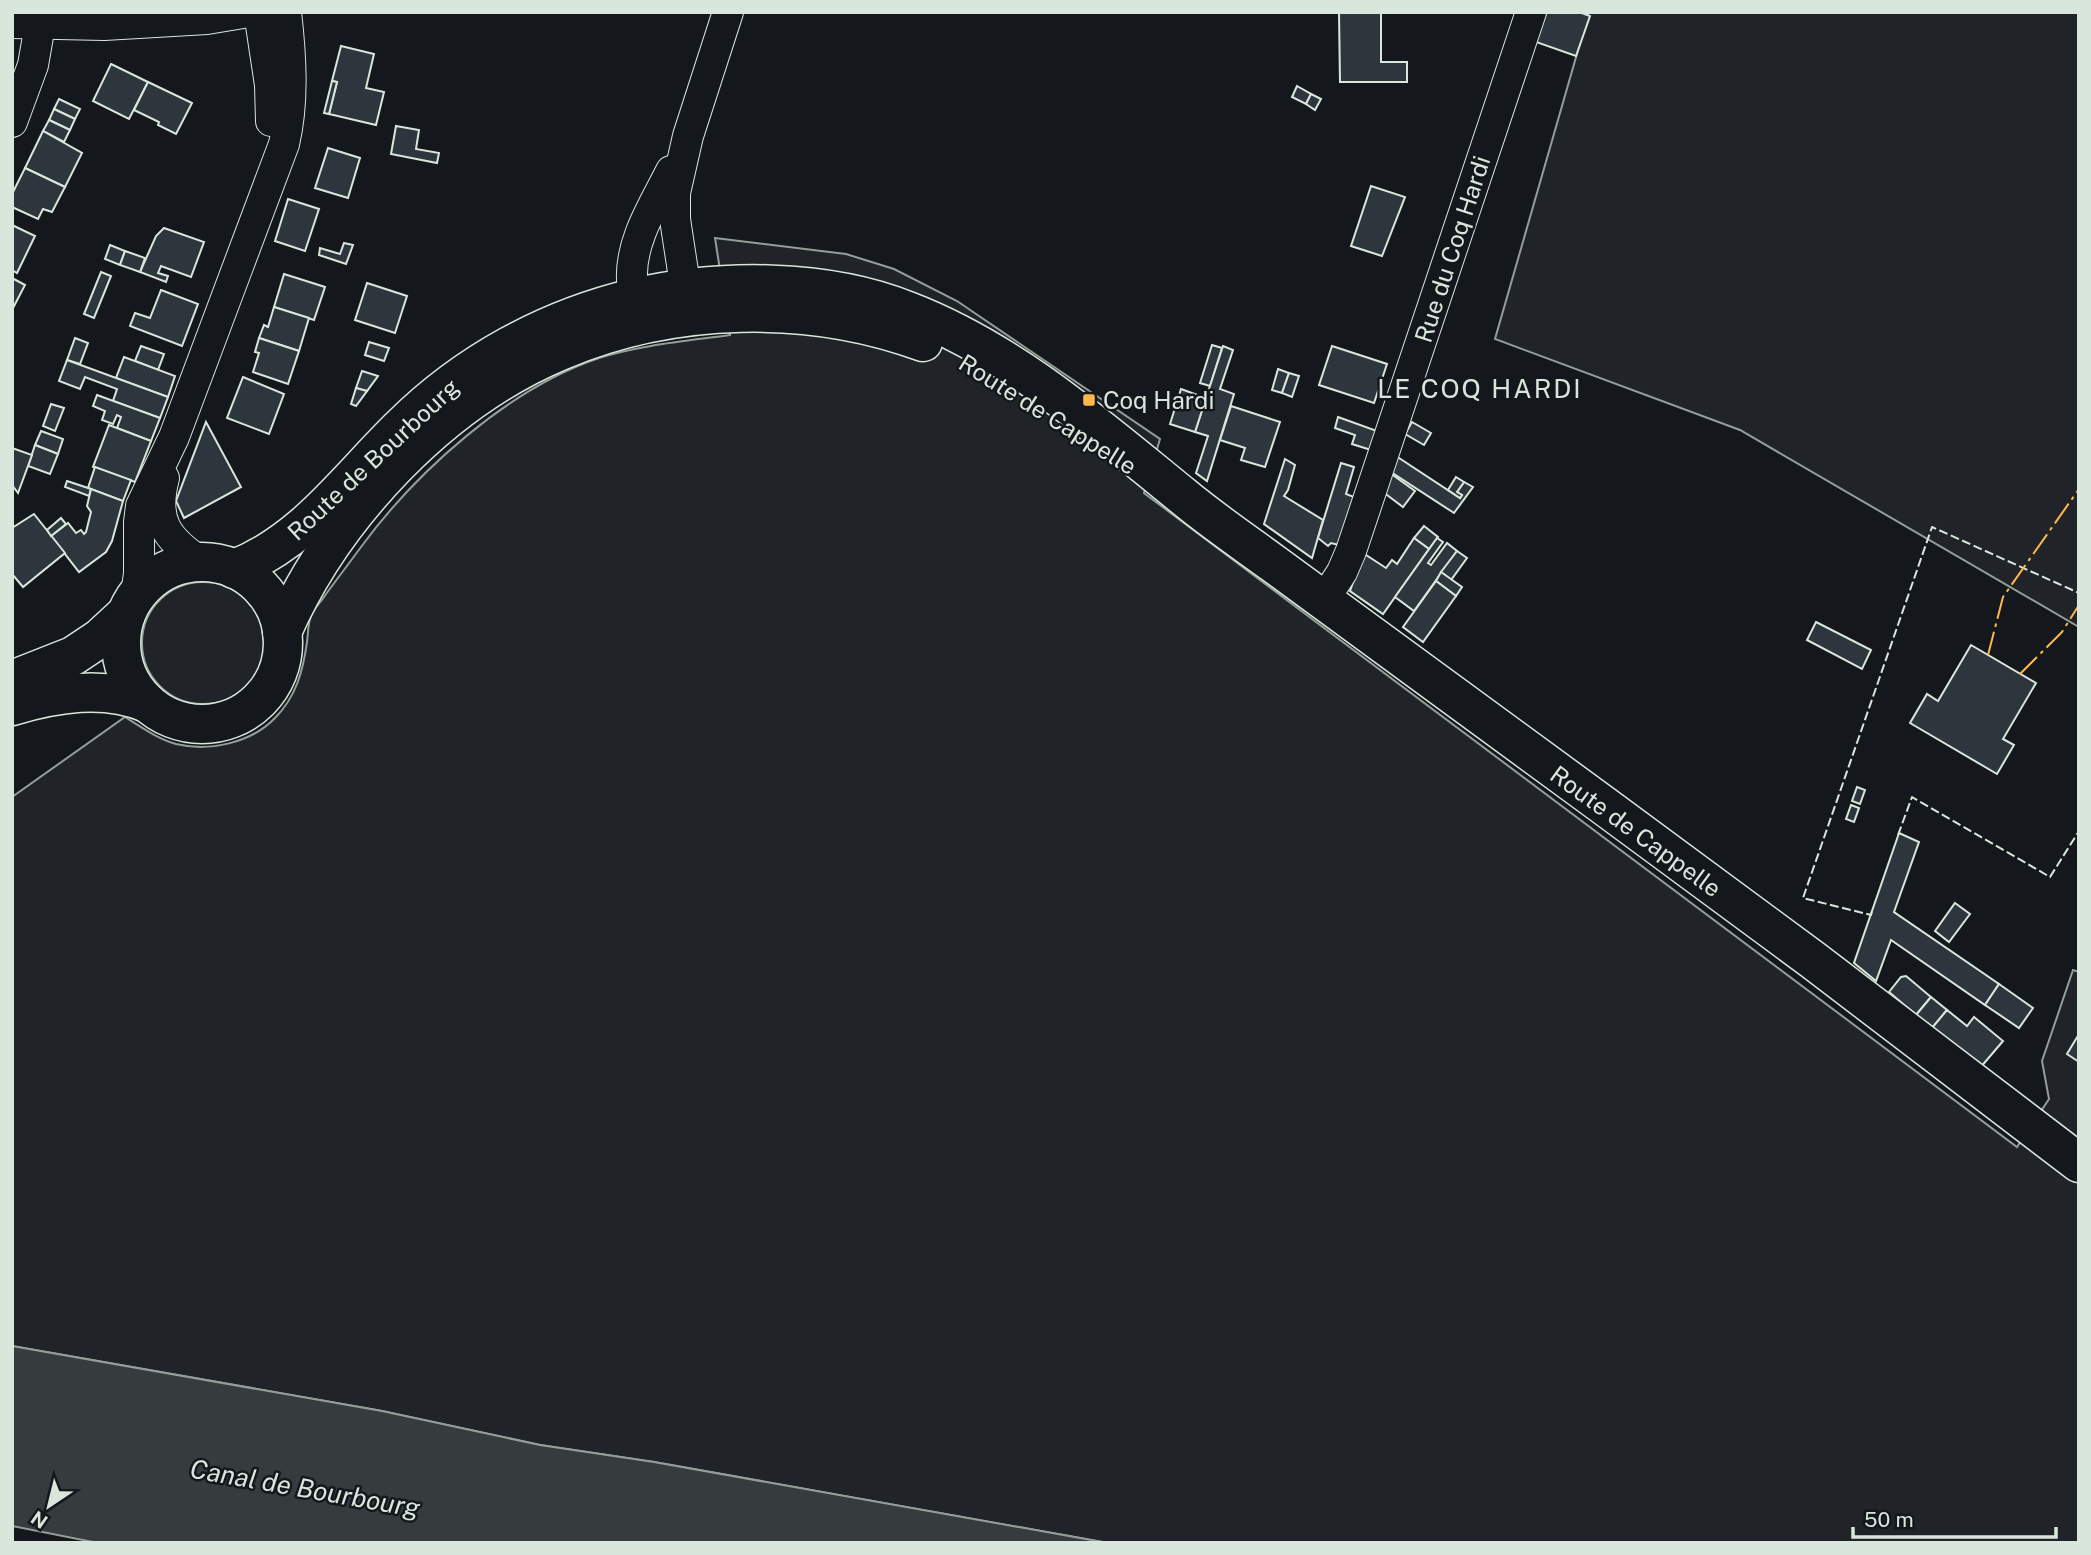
<svg xmlns="http://www.w3.org/2000/svg" width="2091" height="1555" viewBox="0 0 2091 1555" font-family="'Public Sans',sans-serif">
<style>
.green{fill:#202428;stroke:#939e99;stroke-width:2}
.water{fill:#363b3e;stroke:#939e99;stroke-width:2}
.building{fill:#2c363c;stroke:#d8e6dc;stroke-width:2}
.lines{fill:none;stroke-linecap:round;stroke-linejoin:round}
.minor-casing{stroke:#d8e6dc;stroke-width:32}
.major-casing{stroke:#d8e6dc;stroke-width:41}
.minor{stroke:#14181c;stroke-width:30}
.major{stroke:#14181c;stroke-width:38}
.fence{stroke:#d8e6dc;stroke-width:2;stroke-dasharray:9 3.5;stroke-linecap:butt}
.power{stroke:#ffb74d;stroke-width:2;stroke-dasharray:24 5 3.5 5;stroke-linecap:butt}
.poi-dot{fill:#ffb74d;stroke:#14181c;stroke-width:2.5}
.labels{text-anchor:middle;dominant-baseline:central;stroke-width:5;stroke-linejoin:round;paint-order:stroke}
.street-label{font-size:24px;fill:#d8e6dc;stroke:#14181c}
.poi-label{font-size:24px;fill:#d8e6dc;stroke:#14181c;text-anchor:start}
.neighbourhood-label{font-size:26px;letter-spacing:2px;fill:#d8e6dc;stroke:#14181c}
.water-label{font-size:26px;font-style:italic;fill:#d8e6dc;stroke:#14181c}
</style>
<rect width="100%" height="100%" fill="#14181c"/>
<!-- green -->
<g class="green">
<path d="M 1589,12 L 2079,12 L 2079,627 L 1740,430 L 1495,339 Z"/>
<path d="M 715,238 L 846,254 L 894,269 L 957,301 L 1160,439 L 1144,493 L 2017,1147 L 2049,1099 L 2042,1061 L 2073,970 L 2079,972 L 2079,1543 L 1108,1543 L 654,1462 L 540,1445 L 382,1411 L 12,1346 L 12,797 L 125,717 C 141,727 158,739 176,744 C 209,752 251,743 275,718 C 296,697 303,671 307,642 C 308,634 308,623 311,616 C 314,608 322,601 326,594 C 338,578 349,563 361,547 C 416,472 509,388 599,358 C 640,345 686,341 730,335 Z"/>
<circle cx="203" cy="643" r="61"/>
</g>
<!-- water -->
<path class="water" d="M 12,1346 L 382,1411 L 540,1445 L 654,1462 L 1108,1543 L 98,1543 L 12,1526 Z"/>
<!-- building -->
<g class="building">
<path d="M 1339,12 L 1381,12 L 1381,62 L 1407,62 L 1407,82 L 1340,82 Z"/>
<path d="M 1546,12 L 1579,12 L 1590,16 L 1576,56 L 1536,42 Z"/>
<path d="M 341,46 L 374,54 L 366,88 L 384,92 L 376,125 L 329,114 L 337,82 L 332,81 Z"/>
<path d="M 111,64 L 148,82 L 129,119 L 93,101 Z"/>
<path d="M 332,81 L 337,82 L 329,114 L 324,113 Z"/>
<path d="M 148,82 L 192,103 L 176,134 L 158,125 L 159,122 L 134,110 Z"/>
<path d="M 1297,86 L 1311,94 L 1306,104 L 1292,97 Z"/>
<path d="M 1311,94 L 1321,99 L 1315,110 L 1306,104 Z"/>
<path d="M 59,99 L 80,109 L 75,119 L 54,109 Z"/>
<path d="M 54,109 L 75,119 L 70,130 L 49,120 Z"/>
<path d="M 49,120 L 70,130 L 64,142 L 43,131 Z"/>
<path d="M 396,126 L 419,130 L 416,149 L 439,153 L 437,163 L 391,154 Z"/>
<path d="M 43,131 L 82,153 L 65,187 L 25,168 Z"/>
<path d="M 328,148 L 360,158 L 348,198 L 315,188 Z"/>
<path d="M 25,168 L 65,187 L 52,212 L 43,209 L 38,219 L 12,207 L 12,194 Z"/>
<path d="M 1371,186 L 1405,197 L 1382,256 L 1351,246 Z"/>
<path d="M 288,199 L 319,209 L 305,251 L 275,241 Z"/>
<path d="M 12,225 L 35,236 L 17,273 L 12,270 Z"/>
<path d="M 164,228 L 204,242 L 191,277 L 161,266 L 158,273 L 168,276 L 166,282 L 140,272 L 156,236 Z"/>
<path d="M 344,243 L 353,245 L 346,264 L 319,255 L 320,248 L 340,254 Z"/>
<path d="M 110,245 L 125,251 L 120,265 L 105,259 Z"/>
<path d="M 125,251 L 145,258 L 140,272 L 120,265 Z"/>
<path d="M 101,272 L 111,276 L 94,318 L 84,314 Z"/>
<path d="M 284,274 L 325,287 L 314,320 L 274,307 Z"/>
<path d="M 12,278 L 25,285 L 12,310 Z"/>
<path d="M 367,283 L 407,296 L 395,333 L 355,320 Z"/>
<path d="M 161,290 L 198,304 L 182,346 L 130,326 L 135,313 L 150,318 Z"/>
<path d="M 274,307 L 309,318 L 299,351 L 259,338 L 264,325 L 268,327 Z"/>
<path d="M 75,338 L 88,343 L 80,364 L 67,360 Z"/>
<path d="M 259,338 L 299,351 L 288,384 L 253,372 L 259,353 L 255,352 Z"/>
<path d="M 369,342 L 389,348 L 384,361 L 365,355 Z"/>
<path d="M 1212,345 L 1222,348 L 1210,386 L 1200,383 Z"/>
<path d="M 141,346 L 164,354 L 158,370 L 135,361 Z"/>
<path d="M 1223,346 L 1233,350 L 1220,389 L 1234,394 L 1207,481 L 1196,473 L 1208,436 L 1195,432 Z"/>
<path d="M 1332,346 L 1387,364 L 1374,403 L 1319,385 Z"/>
<path d="M 124,357 L 175,376 L 168,397 L 116,378 Z"/>
<path d="M 67,360 L 168,397 L 160,418 L 113,401 L 117,389 L 85,377 L 80,389 L 59,381 Z"/>
<path d="M 1278,369 L 1289,373 L 1282,393 L 1272,390 Z"/>
<path d="M 362,371 L 378,376 L 367,391 L 356,388 Z"/>
<path d="M 1289,373 L 1299,376 L 1292,397 L 1282,393 Z"/>
<path d="M 243,377 L 284,394 L 269,434 L 227,418 Z"/>
<path d="M 356,388 L 367,391 L 356,406 L 351,404 Z"/>
<path d="M 1181,389 L 1206,398 L 1195,432 L 1170,424 Z"/>
<path d="M 97,395 L 160,418 L 151,441 L 117,428 L 121,417 L 117,415 L 113,424 L 102,420 L 105,411 L 93,406 Z"/>
<path d="M 51,404 L 64,408 L 55,431 L 43,426 Z"/>
<path d="M 1231,406 L 1280,422 L 1265,467 L 1241,460 L 1245,448 L 1220,440 Z"/>
<path d="M 1338,417 L 1377,431 L 1371,450 L 1352,444 L 1355,435 L 1335,428 Z"/>
<path d="M 206,422 L 241,487 L 184,518 L 176,501 Z"/>
<path d="M 1412,422 L 1431,433 L 1424,445 L 1405,434 Z"/>
<path d="M 109,425 L 151,441 L 135,482 L 93,467 Z"/>
<path d="M 41,431 L 63,439 L 58,454 L 35,445 Z"/>
<path d="M 35,445 L 58,454 L 50,474 L 28,466 Z"/>
<path d="M 12,448 L 32,455 L 18,493 L 12,485 Z"/>
<path d="M 1396,456 L 1460,498 L 1462,495 L 1457,492 L 1464,482 L 1473,487 L 1454,513 L 1391,472 Z"/>
<path d="M 1285,459 L 1295,465 L 1288,490 L 1284,496 L 1323,520 L 1312,558 L 1264,524 Z"/>
<path d="M 1341,463 L 1354,467 L 1346,494 L 1354,497 L 1339,545 L 1331,543 L 1328,546 L 1318,538 Z"/>
<path d="M 95,467 L 131,480 L 123,501 L 88,488 Z"/>
<path d="M 1390,473 L 1415,491 L 1403,507 L 1383,492 Z"/>
<path d="M 1456,477 L 1464,482 L 1457,492 L 1462,495 L 1460,498 L 1448,490 Z"/>
<path d="M 67,481 L 91,489 L 89,496 L 65,487 Z"/>
<path d="M 91,489 L 123,501 L 112,541 L 106,552 L 79,572 L 51,536 L 68,523 L 76,533 L 81,530 L 84,534 L 86,532 L 91,512 L 87,506 Z"/>
<path d="M 34,514 L 65,553 L 23,587 L 12,574 L 12,528 Z"/>
<path d="M 61,518 L 66,524 L 51,536 L 47,530 Z"/>
<path d="M 1424,526 L 1438,537 L 1429,549 L 1414,538 Z"/>
<path d="M 1414,538 L 1429,549 L 1383,614 L 1350,591 L 1363,553 L 1386,568 L 1392,560 L 1397,564 Z"/>
<path d="M 1437,538 L 1443,542 L 1428,563 L 1431,565 L 1447,543 L 1457,551 L 1414,611 L 1395,597 Z"/>
<path d="M 1457,551 L 1467,558 L 1451,580 L 1441,572 Z"/>
<path d="M 1441,572 L 1462,587 L 1456,596 L 1436,581 Z"/>
<path d="M 1436,581 L 1456,596 L 1423,642 L 1403,627 Z"/>
<path d="M 1816,622 L 1871,650 L 1862,669 L 1807,640 Z"/>
<path d="M 1971,645 L 2036,683 L 2003,739 L 2014,745 L 1997,774 L 1910,723 L 1927,694 L 1938,701 Z"/>
<path d="M 1857,787 L 1865,790 L 1860,804 L 1852,801 Z"/>
<path d="M 1851,805 L 1859,808 L 1854,822 L 1846,819 Z"/>
<path d="M 1899,833 L 1919,842 L 1894,912 L 1999,984 L 1985,1005 L 1891,940 L 1876,981 L 1854,963 Z"/>
<path d="M 1955,903 L 1970,914 L 1949,942 L 1935,931 Z"/>
<path d="M 1906,976 L 1931,997 L 1916,1015 L 1889,992 L 1901,977 Z"/>
<path d="M 1999,984 L 2033,1008 L 2019,1028 L 1985,1005 Z"/>
<path d="M 1931,997 L 1947,1010 L 1932,1028 L 1916,1015 Z"/>
<path d="M 1947,1010 L 1967,1026 L 1974,1017 L 2003,1041 L 1980,1068 L 1932,1028 Z"/>
<path d="M 2079,1034 L 2079,1062 L 2067,1054 Z"/>
</g>
<g class="lines">
<defs>
<g id="minor">
<path d="M 259,12 L 270,85 L 271,121"/>
<path d="M 12,23 L 104,25 L 207,19 L 249,12"/>
<path d="M 12,122 L 33,65 L 40,25"/>
<path d="M 689,311 L 675,219 L 675,193 L 688,136 L 728,12"/>
<path d="M 638,319 C 636,306 632,293 632,280 C 630,241 654,205 671,171"/>
<path d="M 164,478 C 153,520 166,539 201,562"/>
<path d="M 136,596 L 139,573 L 139,522 L 141,506 L 174,437 L 284,144 C 294,102 291,55 286,12"/>
<path d="M 1324,600 L 1342,572 L 1351,551 L 1531,12"/>
</g>
<g id="major">
<circle cx="202" cy="643" r="81"/>
<path d="M 234,569 C 305,542 349,477 402,426 C 466,363 546,319 634,298 C 719,278 827,278 908,311 C 1012,351 1099,428 1184,497 C 1213,521 1244,542 1274,564 C 1454,696 1634,827 1813,960 C 1902,1027 1990,1096 2079,1163"/>
<path d="M 282,632 C 334,514 441,401 560,351 C 672,303 809,300 923,342"/>
<path d="M 12,680 L 73,656 L 100,638 L 126,614"/>
<path d="M 12,706 C 56,693 104,685 147,703"/>
</g>
</defs>
<!-- minor casing -->
<use href="#minor" class="minor-casing"/>
<!-- major casing -->
<use href="#major" class="major-casing"/>
<!-- minor -->
<use href="#minor" class="minor"/>
<!-- major -->
<use href="#major" class="major"/>
<!-- fence -->
<g class="fence">
<path d="M 1898,835 L 1912,797 L 2050,877 L 2079,831"/>
<path d="M 1872,911 L 1871,915 L 1803,898 L 1932,527 L 2079,593"/>
</g>
<!-- power -->
<g class="power">
<path d="M 1988,655 L 2003,597 L 2079,489"/>
<path d="M 2020,674 L 2062,632 L 2079,605"/>
</g>
</g>
<!-- markers -->
<rect class="poi-dot" x="1082" y="393" width="14" height="14" rx="3.5"/>
<g class="labels">
<!-- street labels -->
<g class="street-label">
<text transform="translate(1452 249) rotate(-72)">Rue du Coq Hardi</text>
<text transform="translate(1048 414) rotate(32)">Route de Cappelle</text>
<text transform="translate(373 459) rotate(-43)">Route de Bourbourg</text>
<text transform="translate(1636 831) rotate(36)">Route de Cappelle</text>
</g>
<!-- poi labels -->
<g class="poi-label">
<text x="1103" y="400">Coq Hardi</text>
</g>
<!-- neighbourhood labels -->
<g class="neighbourhood-label">
<text x="1480" y="388">LE COQ HARDI</text>
</g>
<!-- water labels -->
<g class="water-label">
<text transform="translate(305 1488) rotate(10)">Canal de Bourbourg</text>
</g>
</g>
<!-- border -->
<rect width="2091" height="1555" fill="none" stroke="#d8e6dc" stroke-width="28"/>
<!-- north arrow -->
<g transform="translate(49 1506) rotate(215)" stroke="#14181c" stroke-width="5" paint-order="stroke">
<path d="M0-5L12 26L0 18L-12 26Z" fill="#d8e6dc"/>
<text y="-10" font-size="19" font-weight="bold" text-anchor="middle" fill="#d8e6dc">N</text>
</g>
<!-- scale -->
<path d="M1853 1527v10h203v-10" fill="none" stroke="#d8e6dc" stroke-width="3.5"/>
<text x="1864" y="1527" font-size="21" fill="#d8e6dc" stroke="#14181c" stroke-width="5" paint-order="stroke">50 m</text>
</svg>
